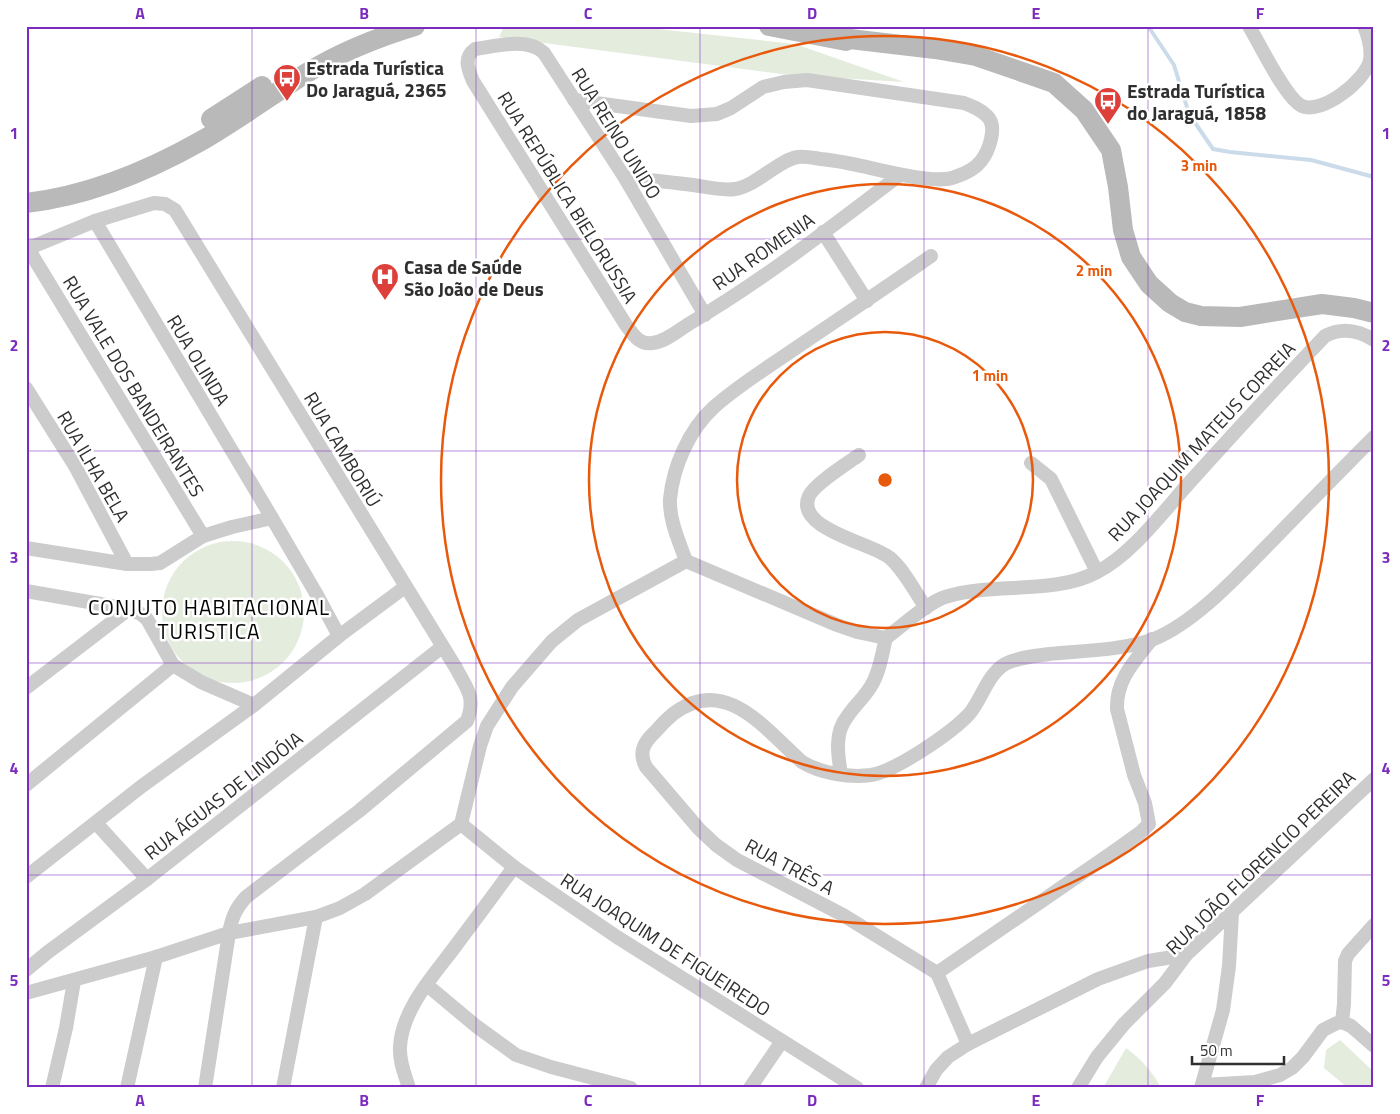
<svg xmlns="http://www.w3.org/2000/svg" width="1400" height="1114" viewBox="0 0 1400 1114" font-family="'Titillium Web',sans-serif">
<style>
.green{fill:#e4ecde}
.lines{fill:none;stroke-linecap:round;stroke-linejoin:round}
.stream{stroke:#cbdbea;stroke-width:4}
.street{stroke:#ccc;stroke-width:14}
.secondary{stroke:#b9b9b9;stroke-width:20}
.grid{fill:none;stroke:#7b2cbf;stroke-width:1;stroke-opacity:0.55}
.ring{fill:none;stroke:#e8590c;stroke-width:2.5}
.labels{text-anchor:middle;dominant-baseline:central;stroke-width:5;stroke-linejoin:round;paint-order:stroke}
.poi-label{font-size:19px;font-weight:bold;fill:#2f2f2f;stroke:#fff;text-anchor:start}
.street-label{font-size:19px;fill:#2f2f2f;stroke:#fff}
.quarter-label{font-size:21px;letter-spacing:1px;fill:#000;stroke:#fff}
.centre{fill:#e8590c;stroke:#fff;stroke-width:2.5}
.ring-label{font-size:15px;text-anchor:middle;font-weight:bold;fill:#e8590c;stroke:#fff;stroke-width:5;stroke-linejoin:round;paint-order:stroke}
.neatline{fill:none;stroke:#7b2cbf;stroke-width:2}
.grid-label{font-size:16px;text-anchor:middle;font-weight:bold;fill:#7b2cbf}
</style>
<rect width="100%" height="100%" fill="#fff"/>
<!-- green -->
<g class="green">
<path d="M 504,26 L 648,26 L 658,29 L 795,44 L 904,82 L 789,75 L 499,37 Z"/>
<circle cx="233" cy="612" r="71"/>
<path d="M 1340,1040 L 1374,1072 L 1374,1088 L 1348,1088 L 1324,1068 L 1326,1050 Z"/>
<path d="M 1126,1048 C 1140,1058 1153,1072 1161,1088 L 1103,1088 Z"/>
</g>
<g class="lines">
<!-- stream -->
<path class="stream" d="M 1148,26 L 1174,65 L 1189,114 L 1213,149 L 1230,152 L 1311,160 L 1374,177"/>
<!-- street -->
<g class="street">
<path d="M 1249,26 C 1259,43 1286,99 1302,106 C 1322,115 1366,80 1370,60 C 1372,49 1368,36 1364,26"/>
<path d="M 574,100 L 691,116 L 717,114 L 731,108 L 763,87 L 784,82 L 807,80 L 964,103 C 972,106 980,109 987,116 C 998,126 989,151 981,161 C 975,169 964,174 955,177 C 945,181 932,179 922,178 C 887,174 855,162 821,159 C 814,158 806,156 798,157 C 778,160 758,185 735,189 C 722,191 706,187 693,185 C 671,182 648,180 625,178"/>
<path d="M 95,221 L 272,518"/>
<path d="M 823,232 L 867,301"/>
<path d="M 26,247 L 34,246 L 95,221 L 154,203 L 165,204 L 175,210 L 456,668 C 467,689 476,697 467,721 L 359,811 L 246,897 C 236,908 232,917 229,933 L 205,1088"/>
<path d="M 32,255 L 203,536"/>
<path d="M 705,315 L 625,178 L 544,53 C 528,37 496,46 475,49 C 463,58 468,69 473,81 L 626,325 C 633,334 639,345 652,343 C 666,342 680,329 692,322 C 765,279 832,226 900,175"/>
<path d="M 26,388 L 75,466 L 127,564"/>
<path d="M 859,455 C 848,463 814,484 809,496 C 794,529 872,543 890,558 C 905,571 915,592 926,608"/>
<path d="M 1031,463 L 1051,479 L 1097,572"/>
<path d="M 26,548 L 127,564 L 151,564 L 160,563 L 203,536 L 232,527 L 272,518 L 317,595 L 339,636 L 254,705 L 201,682 L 173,665 L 147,619 L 141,614 L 129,609 L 26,591"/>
<path d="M 686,561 C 679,541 669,520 670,499 C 673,467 689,430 713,408 C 736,387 764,370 790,352 C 837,320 884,289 931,256"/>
<path d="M 686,561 L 837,625 L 857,632 L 886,638"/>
<path d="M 339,636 L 405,587"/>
<path d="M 26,688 L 129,609"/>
<path d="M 841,774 C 838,756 834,733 847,717 C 854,706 864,698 871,686 C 880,672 882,653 886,638 C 902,626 927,603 945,597 C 992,582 1055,595 1097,572 C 1131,555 1164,511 1189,483 C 1234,433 1279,384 1325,336 C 1342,327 1358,330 1374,340"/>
<path d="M 26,785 L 173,665"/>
<path d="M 96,823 L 147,879"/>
<path d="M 461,824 L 514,867 L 617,937 L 857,1088"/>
<path d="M 26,877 L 142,786 L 254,705"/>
<path d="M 26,970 L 48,952 L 147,879 L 442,647"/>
<path d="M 937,973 L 843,915 L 737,860 L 716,845 L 699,829 L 646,767 C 638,752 644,742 656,731 C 661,725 667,719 673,714 C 725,674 765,729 802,762 C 820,773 849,778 871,775 C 896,771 953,732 970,713 C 982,698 988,674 1005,664 C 1019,657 1035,656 1049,654 C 1081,651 1125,650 1154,639 C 1196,622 1239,574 1270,543 C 1305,507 1339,472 1374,437"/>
<path d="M 937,973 L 1113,852 L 1141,832 L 1149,824 L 1145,803 L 1134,775 L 1117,709 C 1116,679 1135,661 1152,639"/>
<path d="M 937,973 L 968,1044"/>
<path d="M 427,985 L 476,1026 L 516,1055 L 551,1067 L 631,1088"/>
<path d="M 26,993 L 156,957 L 229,933 L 316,917"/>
<path d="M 1342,1022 L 1344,1004 L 1345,961 L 1348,954 L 1374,925"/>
<path d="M 1202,1085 L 1255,1082 L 1280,1075 L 1292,1068 L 1303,1057 L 1323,1030 L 1337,1023 L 1342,1022 L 1351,1026 L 1374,1046"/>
<path d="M 52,1088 L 66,1028 L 74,981"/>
<path d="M 127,1088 L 156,957"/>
<path d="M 283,1088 L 316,917 L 340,908 L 365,894 L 461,824 L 480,746 L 487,726 L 512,687 L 552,641 L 578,620 L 686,561"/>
<path d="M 409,1088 C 405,1075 399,1061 400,1047 C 402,1008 435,974 457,944 C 476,919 495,893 514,867"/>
<path d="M 750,1088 L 782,1041"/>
<path d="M 926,1088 L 936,1070 L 948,1057 L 968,1044 L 1098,979 L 1148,961 L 1186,955"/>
<path d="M 1078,1088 L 1097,1057 L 1124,1024 L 1165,983 L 1186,955 L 1374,779"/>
<path d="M 1201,1088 L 1223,1010 L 1229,966 L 1232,913"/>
</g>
<!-- secondary -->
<g class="secondary">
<path d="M 769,26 L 846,41"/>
<path d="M 833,37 L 935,49 L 976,56 L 1054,83 L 1084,110 L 1111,150 L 1118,187 L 1123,230 L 1131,257 L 1149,284 L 1170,303 L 1185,312 L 1201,316 L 1240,317 L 1322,304 L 1354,308 L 1374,313"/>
<path d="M 211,119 L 262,86"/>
<path d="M 26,203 C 87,196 148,171 201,141 C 239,119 274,93 310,71 C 343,51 379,37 415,26"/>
</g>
</g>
<!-- grid -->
<path class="grid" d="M 252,26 L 252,1088M 476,26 L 476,1088M 700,26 L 700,1088M 924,26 L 924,1088M 1148,26 L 1148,1088M 26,239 L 1374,239M 26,451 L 1374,451M 26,663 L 1374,663M 26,875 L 1374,875"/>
<!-- distance rings -->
<g class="ring">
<circle cx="885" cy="480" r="148"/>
<circle cx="885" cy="480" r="296"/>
<circle cx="885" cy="480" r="444"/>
</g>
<!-- icons -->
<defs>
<symbol id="bus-pin" viewBox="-11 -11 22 30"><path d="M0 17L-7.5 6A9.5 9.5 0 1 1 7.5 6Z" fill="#dd3f3a" stroke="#fff"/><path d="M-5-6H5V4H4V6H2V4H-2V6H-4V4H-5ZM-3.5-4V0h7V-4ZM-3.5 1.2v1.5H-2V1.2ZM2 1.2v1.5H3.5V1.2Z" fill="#fff"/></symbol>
<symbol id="hospital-pin" viewBox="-11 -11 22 30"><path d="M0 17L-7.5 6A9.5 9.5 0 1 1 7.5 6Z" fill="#dd3f3a" stroke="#fff"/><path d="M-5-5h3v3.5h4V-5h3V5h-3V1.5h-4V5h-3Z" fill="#fff"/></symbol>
</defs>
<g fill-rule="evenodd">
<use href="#bus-pin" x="271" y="62" width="32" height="43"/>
<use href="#bus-pin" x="1092" y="85" width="32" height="43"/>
<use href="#hospital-pin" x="369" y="261" width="32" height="43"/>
</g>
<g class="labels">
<!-- poi labels -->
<g class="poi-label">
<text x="306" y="67">Estrada Turística<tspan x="306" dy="22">Do Jaraguá, 2365</tspan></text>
<text x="1127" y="90">Estrada Turística<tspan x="1127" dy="22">do Jaraguá, 1858</tspan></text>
<text x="404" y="266">Casa de Saúde<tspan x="404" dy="22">São João de Deus</tspan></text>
</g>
<!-- street labels -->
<g class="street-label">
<text transform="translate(617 133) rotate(58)">RUA REINO UNIDO</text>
<text transform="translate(568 197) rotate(58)">RUA REPÚBLICA BIELORUSSIA</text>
<text transform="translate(763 251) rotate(-35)">RUA ROMENIA</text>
<text transform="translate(199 360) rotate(59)">RUA OLINDA</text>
<text transform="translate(134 386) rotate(59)">RUA VALE DOS BANDEIRANTES</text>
<text transform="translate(1201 441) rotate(-47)">RUA JOAQUIM MATEUS CORREIA</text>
<text transform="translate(343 449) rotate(59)">RUA CAMBORIÚ</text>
<text transform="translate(94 466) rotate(60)">RUA ILHA BELA</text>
<text transform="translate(223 795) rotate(-38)">RUA ÁGUAS DE LINDÓIA</text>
<text transform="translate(1260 862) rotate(-44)">RUA JOÃO FLORENCIO PEREIRA</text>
<text transform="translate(790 866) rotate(28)">RUA TRÊS A</text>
<text transform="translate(666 944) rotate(33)">RUA JOAQUIM DE FIGUEIREDO</text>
</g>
<!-- quarter labels -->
<g class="quarter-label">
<text x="209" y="607">CONJUTO HABITACIONAL<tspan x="209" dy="24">TURISTICA</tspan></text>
</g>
</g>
<circle cx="885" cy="480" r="8" class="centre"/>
<g class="ring-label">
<text x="1199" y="171">3 min</text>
<text x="1094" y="276">2 min</text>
<text x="990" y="381">1 min</text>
</g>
<!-- border -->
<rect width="1400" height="1114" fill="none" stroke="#ffffff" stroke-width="55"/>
<!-- scale -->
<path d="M1192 1056v8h92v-8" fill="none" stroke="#2f2f2f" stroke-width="2.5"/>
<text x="1200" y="1056" font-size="15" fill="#2f2f2f" stroke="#ffffff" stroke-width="4" paint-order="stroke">50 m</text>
<rect x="28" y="28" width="1344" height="1058" class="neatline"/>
<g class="grid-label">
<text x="140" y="19">A</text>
<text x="364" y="19">B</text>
<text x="588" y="19">C</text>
<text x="812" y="19">D</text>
<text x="1036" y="19">E</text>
<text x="1260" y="19">F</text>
<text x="14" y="139">1</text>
<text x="1386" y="139">1</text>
<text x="14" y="351">2</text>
<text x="1386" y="351">2</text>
<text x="14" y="563">3</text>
<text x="1386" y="563">3</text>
<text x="14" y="774">4</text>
<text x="1386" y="774">4</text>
<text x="14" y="986">5</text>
<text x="1386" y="986">5</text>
<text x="140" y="1106">A</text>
<text x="364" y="1106">B</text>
<text x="588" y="1106">C</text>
<text x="812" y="1106">D</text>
<text x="1036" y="1106">E</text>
<text x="1260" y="1106">F</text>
</g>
</svg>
